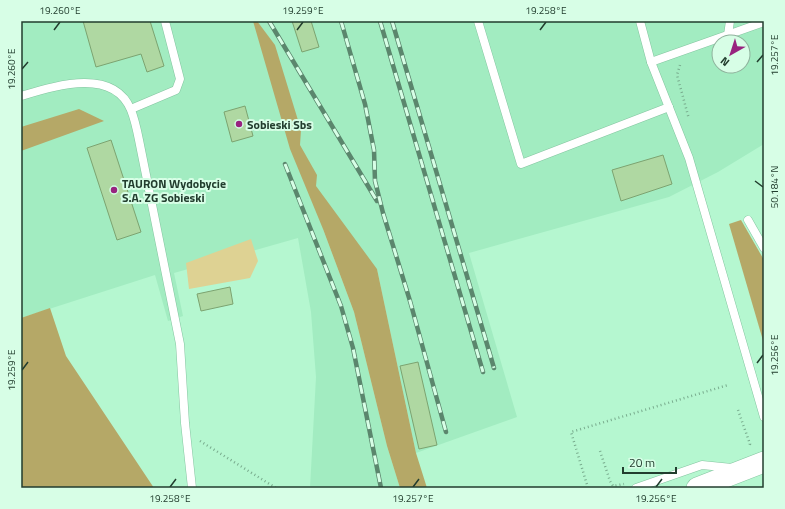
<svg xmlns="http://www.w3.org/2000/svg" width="785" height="509" viewBox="0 0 785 509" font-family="'Titillium Web',sans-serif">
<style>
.built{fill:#a2ecc1;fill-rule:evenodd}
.green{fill:#ded293}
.forest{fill:#b5a867}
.building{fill:#afd8a2;stroke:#7ca370}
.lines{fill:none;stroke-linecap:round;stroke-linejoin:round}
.lane-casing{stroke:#84c5a0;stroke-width:9}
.secondary-casing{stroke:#84c5a0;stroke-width:22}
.path{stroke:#79ac8e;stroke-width:2.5;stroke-dasharray:1 3;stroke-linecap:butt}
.lane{stroke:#fff;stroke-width:8}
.secondary{stroke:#fff;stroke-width:21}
.rail-casing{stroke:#5b866d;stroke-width:4.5}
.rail{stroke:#d7fee6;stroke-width:3;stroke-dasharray:9;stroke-linecap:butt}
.ticks{fill:none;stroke:#223d2e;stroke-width:1.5}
.poi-dot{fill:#98237f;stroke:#d7fee6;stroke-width:1.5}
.labels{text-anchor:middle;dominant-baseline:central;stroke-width:4;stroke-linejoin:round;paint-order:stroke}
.poi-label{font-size:12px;font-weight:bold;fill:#223d2e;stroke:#d7fee6;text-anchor:start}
.neatline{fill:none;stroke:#223d2e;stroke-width:1.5}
.ticks-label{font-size:10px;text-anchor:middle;fill:#223d2e}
</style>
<rect width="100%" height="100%" fill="#b5f7d0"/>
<!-- built -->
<path class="built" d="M 21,21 L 764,21 L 764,144 L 718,172 L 669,197 L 469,253 L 517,417 L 416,453 L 377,269 L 323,229 L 354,312 L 387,446 L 400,488 L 310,488 L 316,377 L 311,312 L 298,238 L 174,273 L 183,316 L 168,321 L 155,275 L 21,318 ZM 719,42 L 743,42 L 743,66 L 719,66 Z"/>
<!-- green -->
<path class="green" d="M 251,239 L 258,261 L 250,278 L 189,289 L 186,263 Z"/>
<!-- forest -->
<g class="forest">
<path d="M 253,21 L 257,21 L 275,45 L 301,130 L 300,145 L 317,175 L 316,186 L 377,269 L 416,453 L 427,488 L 400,488 L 387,446 L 354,312 L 323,229 L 290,149 Z"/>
<path d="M 79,109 L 104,121 L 21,151 L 21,127 Z"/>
<path d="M 741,220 L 764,260 L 764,344 L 729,224 Z"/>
<path d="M 50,308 L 66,356 L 154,488 L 21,488 L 21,318 Z"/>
</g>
<!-- building -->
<g class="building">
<path d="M 83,21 L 150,21 L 164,66 L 147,72 L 141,54 L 96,67 Z"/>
<path d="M 292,21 L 311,21 L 319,47 L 302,52 Z"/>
<path d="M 245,106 L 253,136 L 232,142 L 224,112 Z"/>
<path d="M 111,140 L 141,232 L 117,240 L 87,148 Z"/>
<path d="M 663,155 L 672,184 L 621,201 L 612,170 Z"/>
<path d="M 230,287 L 233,304 L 201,311 L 197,294 Z"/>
<path d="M 418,362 L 437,445 L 419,449 L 400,366 Z"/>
</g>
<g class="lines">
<defs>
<g id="lane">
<path d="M 478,21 L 521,164 L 669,107"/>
<path d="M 640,21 L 651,62 L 689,158 L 764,417"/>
<path d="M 728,35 L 730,21"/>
<path d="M 651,62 L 764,22"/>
<path d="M 21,96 C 55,86 113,67 131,110 C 135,120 137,130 139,140 L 180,344 L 185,423 L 192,488"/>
<path d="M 131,109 L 176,90 L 180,79 L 165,21"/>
<path d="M 748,220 L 764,248"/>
<path d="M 636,488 L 702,465 L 732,468"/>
</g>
<path id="secondary" d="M 697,488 L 764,462"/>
</defs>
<!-- lane casing -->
<use href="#lane" class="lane-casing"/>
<!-- secondary casing -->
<use href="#secondary" class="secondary-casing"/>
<!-- path -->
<g class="path">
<path d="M 680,65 L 677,75 L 689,119"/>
<path d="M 738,410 L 750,444 L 749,447"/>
<path d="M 200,441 L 276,488"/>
<path d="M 600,451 L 610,481 L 613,486 L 624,484"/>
<path d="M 588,488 L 571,432 L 728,385"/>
</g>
<!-- lane -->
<use href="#lane" class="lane"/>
<!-- secondary -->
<use href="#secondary" class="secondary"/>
<defs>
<g id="rail">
<path d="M 269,21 L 377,201"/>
<path d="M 341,21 L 365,104 L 374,150 L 375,181 L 383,213 L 410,301 L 446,432"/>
<path d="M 380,21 L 483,372"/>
<path d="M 392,21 L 494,368"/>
<path d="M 285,164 L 341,306 L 353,348 L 381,488"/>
</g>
</defs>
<!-- rail casing -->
<use href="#rail" class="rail-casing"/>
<!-- rail -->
<use href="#rail" class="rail"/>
</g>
<!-- ticks -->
<path class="ticks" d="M 54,30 L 60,22M 297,30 L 303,22M 540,30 L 546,22M 757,62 L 763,55M 22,69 L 28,62M 755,181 L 763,187M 757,363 L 763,355M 22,370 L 28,362M 170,487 L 176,479M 413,487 L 419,479M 656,487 L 662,479"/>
<!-- markers -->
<g class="poi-dot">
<circle cx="239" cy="124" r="4"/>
<circle cx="114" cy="190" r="4"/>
</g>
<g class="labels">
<!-- poi labels -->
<g class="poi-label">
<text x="247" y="124">Sobieski Sbs</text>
<text x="122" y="183">TAURON Wydobycie<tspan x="122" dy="14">S.A. ZG Sobieski</tspan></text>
</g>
</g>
<!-- border -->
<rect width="785" height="509" fill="none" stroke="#d7fee6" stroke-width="44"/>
<!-- north arrow -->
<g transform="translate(731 54) rotate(219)"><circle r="19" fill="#d7fee6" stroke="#8fb19c"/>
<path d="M0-3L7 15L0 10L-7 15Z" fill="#98237f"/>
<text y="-6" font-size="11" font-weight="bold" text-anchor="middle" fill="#223d2e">N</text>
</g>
<!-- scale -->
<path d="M623 467v6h53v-6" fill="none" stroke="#223d2e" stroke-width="2"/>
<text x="629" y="467" font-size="12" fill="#223d2e" stroke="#d7fee6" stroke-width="3" paint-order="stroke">20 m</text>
<rect x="22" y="22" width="741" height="465" class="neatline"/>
<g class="ticks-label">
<text x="60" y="14">19.260°E</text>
<text x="303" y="14">19.259°E</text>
<text x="546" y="14">19.258°E</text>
<text transform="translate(774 55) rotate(-90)" y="4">19.257°E</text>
<text transform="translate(11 69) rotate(-90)" y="4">19.260°E</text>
<text transform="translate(774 187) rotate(-90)" y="4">50.184°N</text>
<text transform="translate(774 355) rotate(-90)" y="4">19.256°E</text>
<text transform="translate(11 370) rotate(-90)" y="4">19.259°E</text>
<text x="170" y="502">19.258°E</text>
<text x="413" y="502">19.257°E</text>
<text x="656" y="502">19.256°E</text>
</g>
</svg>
